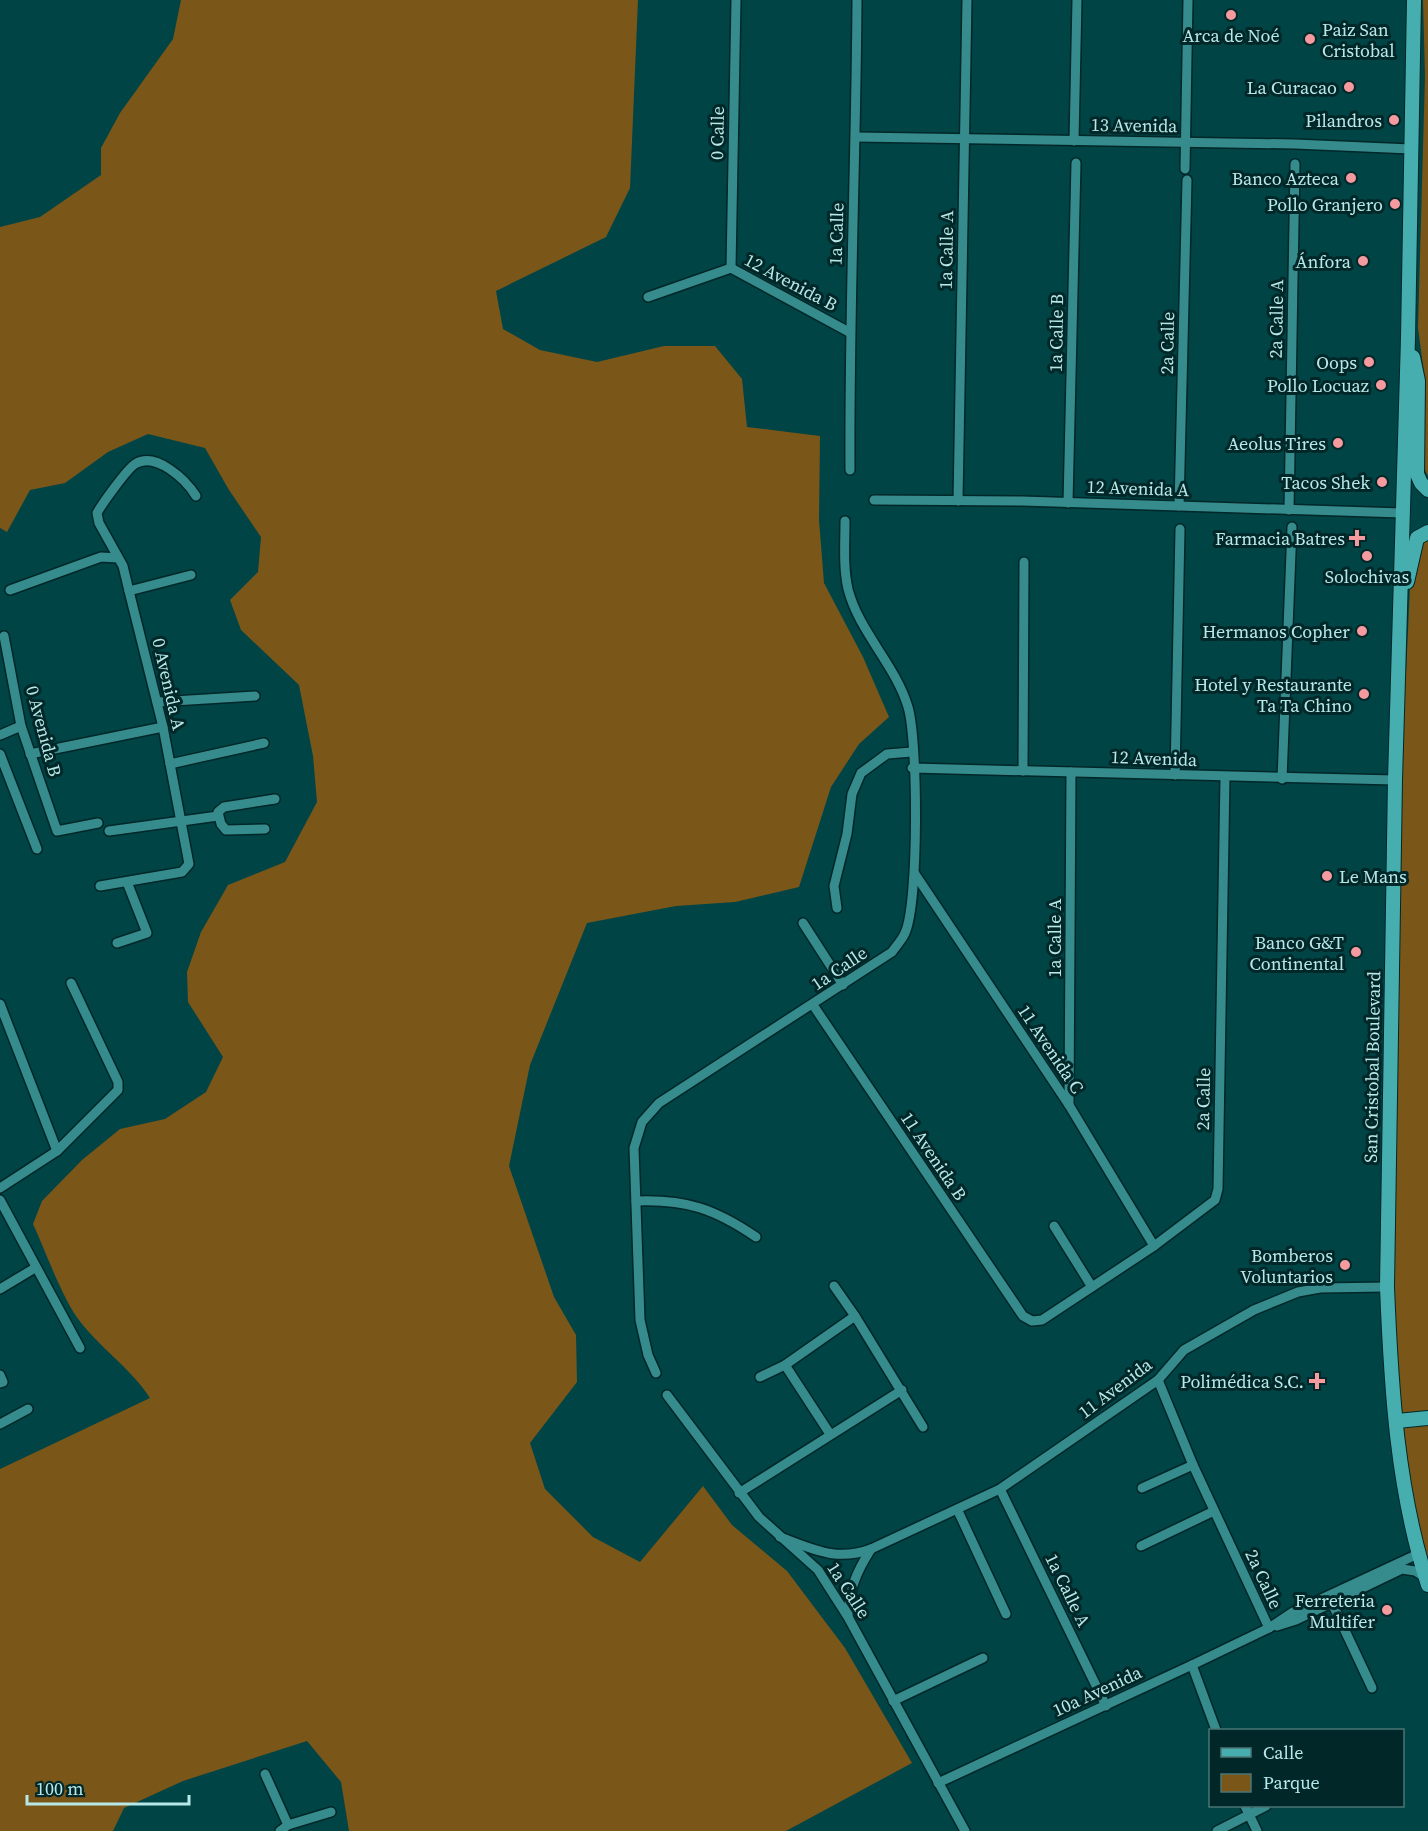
<svg xmlns="http://www.w3.org/2000/svg" width="1428" height="1831" viewBox="0 0 1428 1831" font-family="'Source Serif 4',serif">
<style>
.green{fill:#7a5618}
.lines{fill:none;stroke-linecap:round;stroke-linejoin:round}
.minor-casing{stroke:#022728;stroke-width:12}
.primary-casing{stroke:#022728;stroke-width:16}
.minor{stroke:#368b8c;stroke-width:9}
.primary{stroke:#47aeaf;stroke-width:14}
.poi-dot{fill:#f59b9f;stroke:#022728;stroke-width:2}
.labels{text-anchor:middle;dominant-baseline:central;stroke-width:6;stroke-linejoin:round;paint-order:stroke}
.poi-label{font-size:18px;fill:#b8e9e9;stroke:#022728;text-anchor:end}
.street-label{font-size:18px;fill:#b8e9e9;stroke:#022728}
</style>
<rect width="100%" height="100%" fill="#004445"/>
<!-- green -->
<g class="green">
<path d="M 181,0 L 638,0 L 630,188 L 606,237 L 496,291 L 503,329 L 540,350 L 597,362 L 664,346 L 715,346 L 742,379 L 747,427 L 820,436 L 819,520 L 824,583 L 863,657 L 889,717 L 859,744 L 831,787 L 799,887 L 735,902 L 676,906 L 587,923 L 530,1065 L 509,1166 L 554,1297 L 576,1335 L 577,1382 L 530,1443 L 545,1489 L 593,1537 L 640,1562 L 703,1486 L 732,1525 L 787,1571 L 845,1648 L 912,1763 L 786,1831 L 349,1831 L 341,1782 L 307,1741 L 183,1781 L 124,1808 L 113,1831 L 0,1831 L 0,1469 L 150,1398 C 130,1367 98,1347 76,1316 C 59,1290 46,1252 33,1224 L 42,1201 L 82,1160 L 120,1129 L 165,1119 L 206,1092 L 223,1057 L 188,1002 L 187,972 L 201,932 L 228,885 L 285,862 L 317,802 L 313,756 L 299,685 L 241,630 L 230,600 L 258,572 L 261,537 L 229,490 L 205,448 L 148,434 L 108,452 L 65,483 L 30,490 L 7,532 L 0,528 L 0,227 L 40,217 L 101,175 L 101,148 L 120,113 L 173,39 Z"/>
<path d="M 1423,0 L 1428,0 L 1428,476 L 1422,464 L 1424,373 L 1418,328 L 1425,76 Z"/>
<path d="M 1428,529 L 1428,1414 L 1401,1417 L 1393,1303 L 1401,712 L 1406,674 L 1412,545 Z"/>
<path d="M 1428,1422 L 1428,1569 L 1417,1531 L 1401,1424 Z"/>
</g>
<g class="lines">
<defs>
<g id="minor">
<path d="M 856,137 L 1295,144 L 1411,149"/>
<path d="M 1074,141 L 1077,0"/>
<path d="M 1185,169 L 1188,0"/>
<path d="M 731,268 L 736,0"/>
<path d="M 648,297 L 731,268 L 849,332"/>
<path d="M 850,470 C 849,313 856,157 857,0"/>
<path d="M 874,500 L 1022,501 L 1402,513"/>
<path d="M 958,501 L 967,0"/>
<path d="M 1068,503 L 1076,163"/>
<path d="M 1179,506 L 1187,180"/>
<path d="M 1289,510 L 1295,164"/>
<path d="M 10,590 L 101,557 L 118,558"/>
<path d="M 129,591 L 191,575"/>
<path d="M 4,636 L 21,726 L 57,831 L 98,823"/>
<path d="M 157,702 L 255,696"/>
<path d="M 0,735 L 21,726"/>
<path d="M 0,754 L 37,849"/>
<path d="M 30,754 L 163,727"/>
<path d="M 170,764 L 264,743"/>
<path d="M 912,768 L 1395,780"/>
<path d="M 1023,771 L 1024,562"/>
<path d="M 1175,775 L 1180,529"/>
<path d="M 1282,779 L 1292,527"/>
<path d="M 265,829 L 226,830 L 221,824 L 218,812 L 224,807 L 275,799"/>
<path d="M 109,831 L 218,816"/>
<path d="M 915,874 L 1069,1105 L 1154,1246"/>
<path d="M 100,886 L 182,872 L 189,864 L 163,727 L 129,591 L 123,566 L 99,523 L 97,513 C 102,504 127,469 135,464 C 156,451 186,480 196,496"/>
<path d="M 837,908 L 834,886 L 847,834 L 852,794 L 861,773 L 887,754 L 912,752"/>
<path d="M 803,923 L 843,985"/>
<path d="M 117,943 L 147,933 L 127,882"/>
<path d="M 0,1004 L 57,1151"/>
<path d="M 813,1005 L 1023,1316 L 1032,1321 L 1042,1320 L 1154,1246 L 1215,1200 L 1218,1189 L 1225,777"/>
<path d="M 1069,1105 L 1071,772"/>
<path d="M 0,1188 L 57,1151 L 118,1090 L 118,1082 L 71,983"/>
<path d="M 0,1200 L 80,1348"/>
<path d="M 636,1201 C 686,1199 715,1209 756,1237"/>
<path d="M 1054,1226 L 1092,1287"/>
<path d="M 834,1286 L 855,1316 L 923,1427"/>
<path d="M 0,1289 L 35,1268"/>
<path d="M 785,1365 L 830,1434"/>
<path d="M 656,1373 L 648,1355 L 640,1320 L 634,1148 L 642,1122 L 659,1103 L 892,952 C 896,946 902,940 905,933 C 919,903 918,740 908,707 C 895,664 859,632 848,589 C 843,567 845,544 845,521"/>
<path d="M 0,1375 L 3,1382 L 0,1383"/>
<path d="M 760,1377 L 785,1365 L 855,1316"/>
<path d="M 1158,1380 L 1193,1465 L 1269,1628"/>
<path d="M 667,1395 L 759,1517 L 818,1570 L 848,1617 L 965,1831"/>
<path d="M 0,1424 L 28,1409"/>
<path d="M 1142,1488 L 1193,1465"/>
<path d="M 1000,1489 L 1106,1706"/>
<path d="M 739,1493 L 902,1390"/>
<path d="M 958,1511 L 1006,1614"/>
<path d="M 780,1537 C 813,1549 836,1562 871,1549 L 1000,1489 L 1158,1380 L 1184,1350 L 1254,1310 L 1298,1292 L 1320,1288 L 1387,1287"/>
<path d="M 1141,1546 L 1214,1511"/>
<path d="M 1332,1603 L 1372,1688"/>
<path d="M 848,1616 C 849,1589 857,1571 871,1549"/>
<path d="M 1277,1626 L 1296,1620 L 1402,1569 L 1415,1571 L 1426,1578"/>
<path d="M 1192,1665 L 1216,1730"/>
<path d="M 893,1701 L 983,1658"/>
<path d="M 265,1774 L 288,1825 L 280,1831"/>
<path d="M 938,1783 L 1192,1665 L 1269,1628 L 1293,1612 L 1418,1554"/>
<path d="M 1245,1806 L 1257,1831"/>
<path d="M 288,1825 L 331,1812"/>
<path d="M 1217,1831 L 1266,1806"/>
</g>
<g id="primary">
<path d="M 1414,0 L 1408,338 L 1395,780 L 1387,1287 C 1391,1387 1397,1490 1428,1585"/>
<path d="M 1413,357 L 1418,381 L 1417,474 L 1421,483 L 1428,490"/>
<path d="M 1407,582 L 1417,538 L 1428,532"/>
<path d="M 1397,1421 L 1428,1418"/>
</g>
</defs>
<!-- minor casing -->
<use href="#minor" class="minor-casing"/>
<!-- primary casing -->
<use href="#primary" class="primary-casing"/>
<!-- minor -->
<use href="#minor" class="minor"/>
<!-- primary -->
<use href="#primary" class="primary"/>
</g>
<!-- markers -->
<g class="poi-dot">
<circle cx="1231" cy="15" r="6"/>
<circle cx="1310" cy="39" r="6"/>
<circle cx="1349" cy="87" r="6"/>
<circle cx="1394" cy="120" r="6"/>
<circle cx="1351" cy="178" r="6"/>
<circle cx="1395" cy="204" r="6"/>
<circle cx="1363" cy="261" r="6"/>
<circle cx="1369" cy="362" r="6"/>
<circle cx="1381" cy="385" r="6"/>
<circle cx="1338" cy="443" r="6"/>
<circle cx="1382" cy="482" r="6"/>
<path d="M1354 529h6v6h6v6h-6v6h-6v-6h-6v-6h6z"/>
<circle cx="1367" cy="556" r="6"/>
<circle cx="1362" cy="631" r="6"/>
<circle cx="1364" cy="694" r="6"/>
<circle cx="1327" cy="876" r="6"/>
<circle cx="1356" cy="952" r="6"/>
<circle cx="1345" cy="1265" r="6"/>
<path d="M1314 1372h6v6h6v6h-6v6h-6v-6h-6v-6h6z"/>
<circle cx="1387" cy="1610" r="6"/>
</g>
<g class="labels">
<!-- poi labels -->
<g class="poi-label">
<text x="1322" y="29" text-anchor="start">Paiz San<tspan x="1322" dy="21">Cristobal</tspan></text>
<text x="1231" y="35" text-anchor="middle">Arca de Noé</text>
<text x="1337" y="87">La Curacao</text>
<text x="1382" y="120">Pilandros</text>
<text x="1339" y="178">Banco Azteca</text>
<text x="1383" y="204">Pollo Granjero</text>
<text x="1351" y="261">Ánfora</text>
<text x="1357" y="362">Oops</text>
<text x="1369" y="385">Pollo Locuaz</text>
<text x="1326" y="443">Aeolus Tires</text>
<text x="1370" y="482">Tacos Shek</text>
<text x="1345" y="538">Farmacia Batres</text>
<text x="1367" y="576" text-anchor="middle">Solochivas</text>
<text x="1350" y="631">Hermanos Copher</text>
<text x="1352" y="684">Hotel y Restaurante<tspan x="1352" dy="21">Ta Ta Chino</tspan></text>
<text x="1339" y="876" text-anchor="start">Le Mans</text>
<text x="1344" y="942">Banco G&amp;T<tspan x="1344" dy="21">Continental</tspan></text>
<text x="1333" y="1255">Bomberos<tspan x="1333" dy="21">Voluntarios</tspan></text>
<text x="1304" y="1381">Polimédica S.C.</text>
<text x="1375" y="1600">Ferreteria<tspan x="1375" dy="21">Multifer</tspan></text>
</g>
<!-- street labels -->
<g class="street-label">
<text transform="translate(1134 125) rotate(1)">13 Avenida</text>
<text transform="translate(717 133) rotate(-89)">0 Calle</text>
<text transform="translate(836 234) rotate(-88)">1a Calle</text>
<text transform="translate(946 250) rotate(-89)">1a Calle A</text>
<text transform="translate(791 282) rotate(28)">12 Avenida B</text>
<text transform="translate(1276 319) rotate(-89)">2a Calle A</text>
<text transform="translate(1056 333) rotate(-89)">1a Calle B</text>
<text transform="translate(1167 343) rotate(-89)">2a Calle</text>
<text transform="translate(1138 488) rotate(2)">12 Avenida A</text>
<text transform="translate(169 684) rotate(77)">0 Avenida A</text>
<text transform="translate(44 731) rotate(75)">0 Avenida B</text>
<text transform="translate(1154 758) rotate(2)">12 Avenida</text>
<text transform="translate(1054 938) rotate(-90)">1a Calle A</text>
<text transform="translate(839 968) rotate(-34)">1a Calle</text>
<text transform="translate(1051 1049) rotate(56)">11 Avenida C</text>
<text transform="translate(1372 1067) rotate(-89)">San Cristobal Boulevard</text>
<text transform="translate(1203 1099) rotate(-89)">2a Calle</text>
<text transform="translate(934 1156) rotate(56)">11 Avenida B</text>
<text transform="translate(1115 1388) rotate(-37)">11 Avenida</text>
<text transform="translate(1264 1579) rotate(65)">2a Calle</text>
<text transform="translate(849 1590) rotate(57)">1a Calle</text>
<text transform="translate(1068 1590) rotate(64)">1a Calle A</text>
<text transform="translate(1097 1691) rotate(-25)">10a Avenida</text>
</g>
</g>
<!-- legend -->
<rect x="1209" y="1729" width="195" height="78" fill="#022728" stroke="#4b7575" stroke-width="1.5"/>
<rect x="1221" y="1748" width="30" height="9" fill="#47aeaf" stroke="#4b7575" stroke-width="1.5"/>
<text x="1263" y="1759" font-size="18" fill="#b8e9e9">Calle</text>
<rect x="1221" y="1774" width="30" height="18" fill="#7a5618" stroke="#4b7575" stroke-width="1.5"/>
<text x="1263" y="1789" font-size="18" fill="#b8e9e9">Parque</text>
<!-- scale -->
<path d="M27 1795v9h162v-9" fill="none" stroke="#b8e9e9" stroke-width="3"/>
<text x="36" y="1795" font-size="18" fill="#b8e9e9" stroke="#022728" stroke-width="4.5" paint-order="stroke">100 m</text>
</svg>
